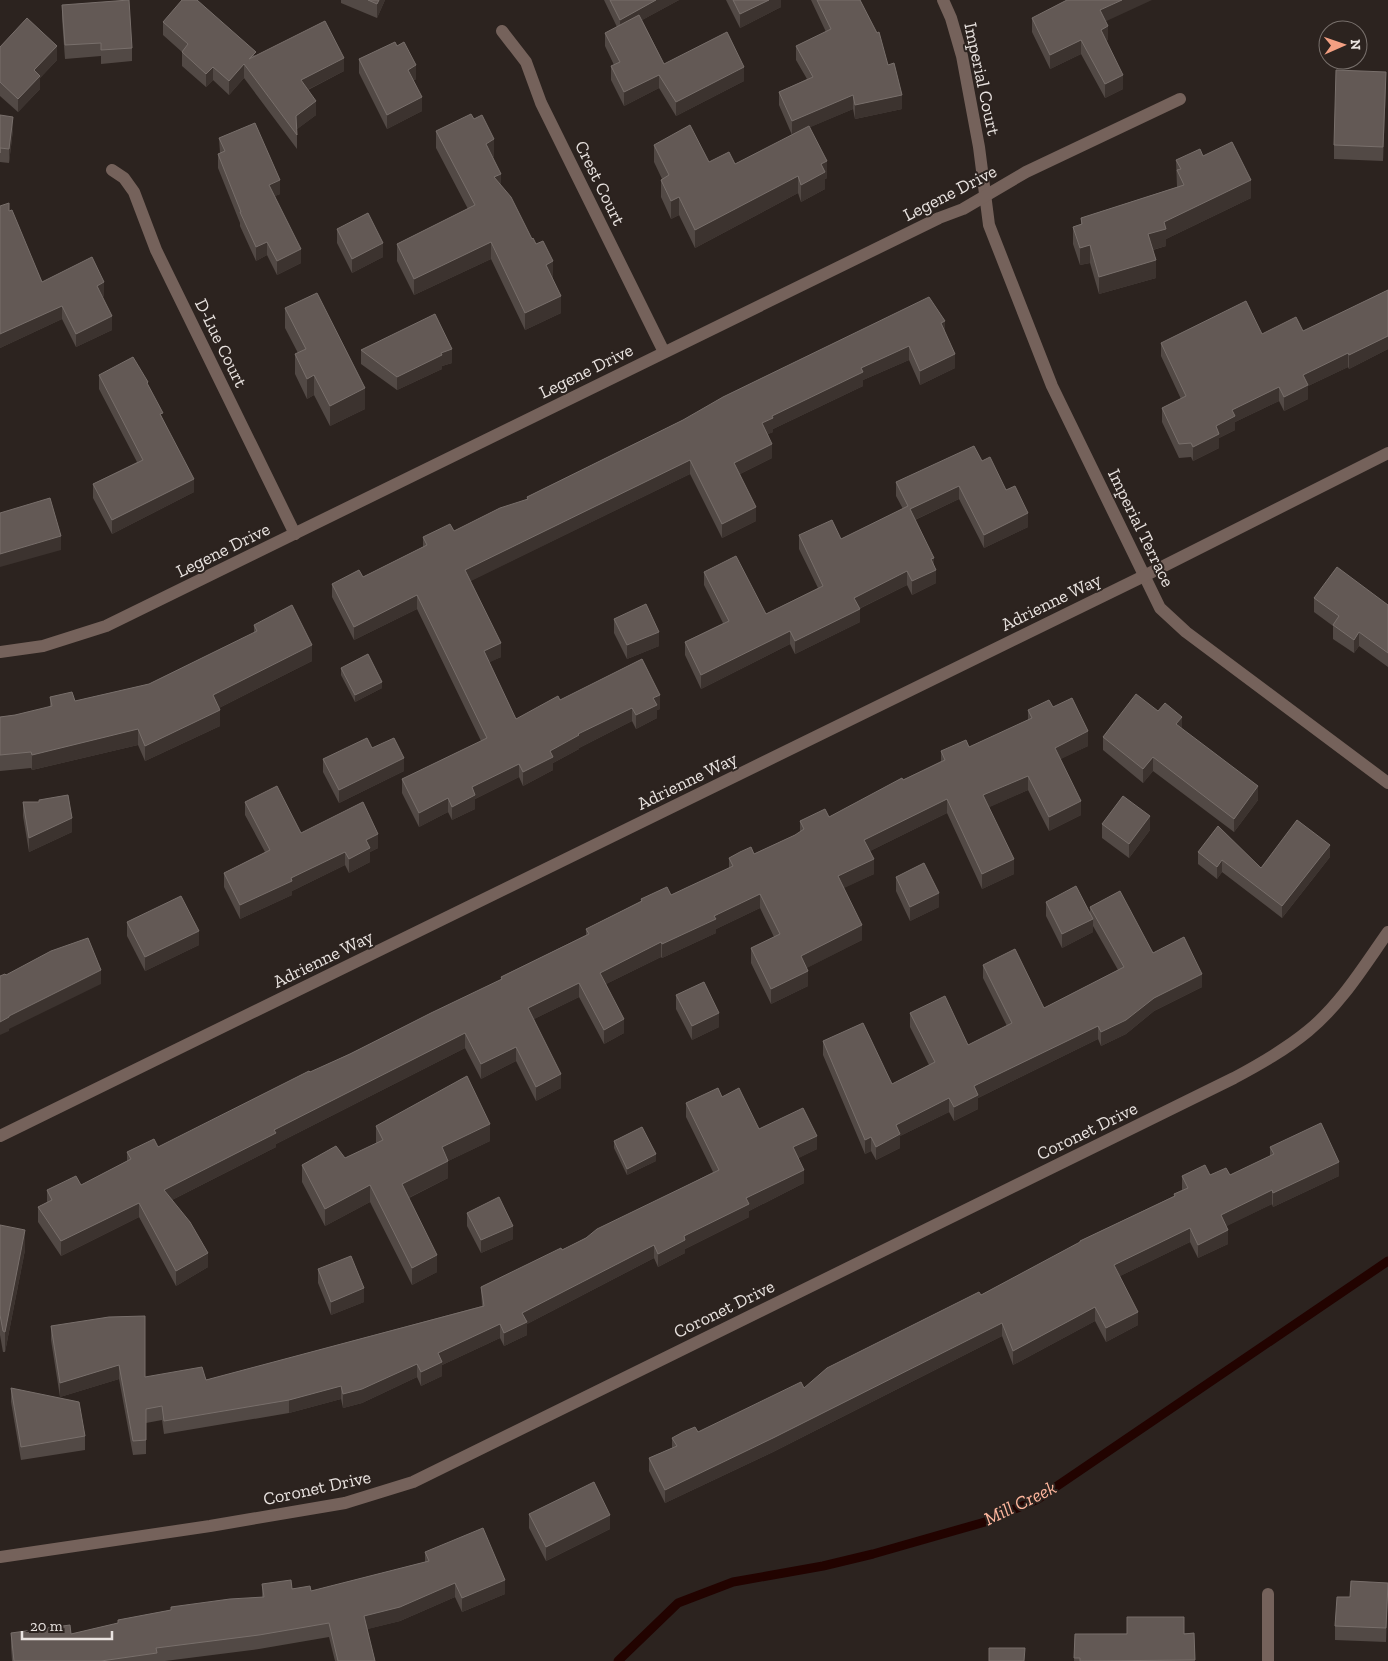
<svg xmlns="http://www.w3.org/2000/svg" width="1388" height="1661" viewBox="0 0 1388 1661" font-family="'Zilla Slab',serif">
<style>
.lines{fill:none;stroke-linecap:round;stroke-linejoin:round}
.stream{stroke:#220300;stroke-width:9}
.minor{stroke:#75625b;stroke-width:12}
.wall{fill:#524945}
.shaded-wall{fill:#3c332f}
.building{fill:#635955;stroke:#786f6b}
.labels{text-anchor:middle;dominant-baseline:central;stroke-width:4;stroke-linejoin:round;paint-order:stroke}
.street-label{font-size:18px;fill:#e9e3e0;stroke:#2c231f}
.water-label{font-size:19px;font-style:italic;fill:#feb69d;stroke:#2c231f}
</style>
<rect width="100%" height="100%" fill="#2c231f"/>
<g class="lines">
<!-- stream -->
<path class="stream" d="M 618,1661 L 678,1603 L 733,1582 L 823,1566 L 873,1554 L 985,1522 L 1038,1499 L 1388,1261"/>
<!-- minor -->
<g class="minor">
<path d="M 943,0 L 951,18 L 962,56 L 979,147 L 989,225 L 1052,386 L 1160,608 L 1186,632 L 1388,783"/>
<path d="M 502,31 L 526,62 L 541,103 L 664,352"/>
<path d="M 112,170 L 124,178 L 134,192 L 156,250 L 295,534"/>
<path d="M 0,652 L 43,646 L 106,626 L 939,218 L 963,209 L 1026,172 L 1180,99"/>
<path d="M 0,1136 L 1144,576 L 1388,453"/>
<path d="M 0,1557 L 210,1526 L 345,1503 L 413,1482 L 1234,1078 C 1260,1064 1285,1050 1308,1031 C 1341,1004 1364,966 1388,932"/>
<path d="M 1268,1661 L 1268,1594"/>
</g>
</g>
<!-- wall -->
<g class="wall">
<path d="M 341,0 L 385,0 L 377,18 L 341,3 Z"/>
<path d="M 604,0 L 679,0 L 642,20 L 664,64 L 744,81 L 676,116 L 659,88 L 624,106 L 611,80 L 611,66 L 614,65 L 605,46 L 605,33 L 617,27 Z"/>
<path d="M 726,0 L 781,0 L 781,7 L 740,28 Z"/>
<path d="M 811,0 L 860,0 L 888,65 L 902,109 L 855,119 L 853,109 L 810,127 L 827,178 L 825,179 L 825,189 L 801,202 L 798,193 L 695,248 L 679,215 L 671,219 L 661,197 L 661,180 L 662,179 L 654,162 L 654,145 L 709,162 L 735,164 L 792,135 L 779,105 L 779,92 L 807,79 L 796,60 L 796,46 L 826,32 Z"/>
<path d="M 62,5 L 132,48 L 132,61 L 101,64 L 101,56 L 65,59 L 62,19 Z"/>
<path d="M 1032,18 L 1105,21 L 1108,40 L 1106,40 L 1123,89 L 1105,98 L 1081,54 L 1050,69 L 1032,32 Z"/>
<path d="M 163,22 L 256,56 L 344,71 L 308,90 L 316,115 L 297,129 L 297,149 L 244,78 L 229,95 L 213,80 L 206,87 L 182,66 L 182,52 L 163,35 Z"/>
<path d="M 397,46 L 416,79 L 413,81 L 422,111 L 387,129 L 359,73 L 359,59 Z"/>
<path d="M 0,47 L 57,60 L 40,78 L 40,89 L 18,112 L 0,96 Z"/>
<path d="M 1386,86 L 1383,161 L 1334,159 L 1334,145 Z"/>
<path d="M 0,115 L 13,130 L 9,163 L 0,162 Z"/>
<path d="M 436,131 L 494,156 L 493,157 L 501,186 L 553,278 L 552,278 L 561,313 L 525,330 L 491,259 L 414,295 L 397,261 L 397,244 L 468,209 L 436,148 Z"/>
<path d="M 219,138 L 280,194 L 275,196 L 301,263 L 277,275 L 267,255 L 256,261 L 240,226 L 240,223 L 218,168 L 218,154 L 220,153 Z"/>
<path d="M 1203,156 L 1251,198 L 1166,239 L 1166,246 L 1153,250 L 1156,278 L 1099,294 L 1090,263 L 1080,265 L 1073,244 L 1073,227 L 1081,224 L 1081,218 L 1177,187 L 1176,160 Z"/>
<path d="M 9,211 L 42,282 L 104,296 L 102,297 L 112,330 L 76,347 L 62,319 L 0,348 Z"/>
<path d="M 337,229 L 383,257 L 352,273 L 337,243 Z"/>
<path d="M 1388,290 L 1388,349 L 1349,369 L 1348,367 L 1308,386 L 1308,399 L 1284,411 L 1279,401 L 1235,422 L 1235,430 L 1219,438 L 1219,448 L 1193,461 L 1191,457 L 1179,458 L 1162,422 L 1162,408 L 1181,399 L 1161,356 L 1161,343 L 1303,331 Z"/>
<path d="M 285,308 L 365,409 L 330,426 L 314,395 L 307,399 L 295,374 L 295,354 L 298,353 L 285,328 Z"/>
<path d="M 945,334 L 955,368 L 920,385 L 909,360 L 863,380 L 863,386 L 773,429 L 773,432 L 768,434 L 772,458 L 740,474 L 756,521 L 722,538 L 690,474 L 470,581 L 501,657 L 489,662 L 516,719 L 560,700 L 660,709 L 657,710 L 657,718 L 636,729 L 632,721 L 579,748 L 579,749 L 553,763 L 553,770 L 523,786 L 519,777 L 475,799 L 475,809 L 452,820 L 448,812 L 419,827 L 402,793 L 402,779 L 481,741 L 417,609 L 354,640 L 332,597 L 332,584 L 363,577 L 423,547 L 423,537 L 454,531 L 527,500 L 527,497 L 683,420 Z"/>
<path d="M 361,350 L 452,363 L 442,366 L 442,369 L 397,390 L 361,364 Z"/>
<path d="M 99,375 L 148,385 L 194,492 L 112,534 L 93,498 L 93,484 L 137,462 L 99,389 Z"/>
<path d="M 982,461 L 1006,490 L 1028,527 L 984,548 L 959,499 L 915,520 L 934,565 L 936,583 L 912,595 L 907,585 L 859,609 L 860,622 L 795,654 L 790,644 L 701,689 L 685,655 L 685,642 L 723,623 L 704,585 L 704,572 L 766,614 L 818,588 L 799,549 L 799,535 L 841,539 L 903,509 L 896,496 L 896,482 Z"/>
<path d="M 1314,598 L 1388,605 L 1388,667 L 1359,646 L 1354,653 L 1333,639 L 1333,626 L 1314,612 Z"/>
<path d="M 614,619 L 659,646 L 627,659 L 614,633 Z"/>
<path d="M 254,625 L 312,661 L 219,708 L 220,726 L 145,761 L 138,745 L 32,770 L 31,768 L 0,771 L 0,717 L 15,715 L 50,707 L 50,697 L 75,701 L 149,684 L 254,633 Z"/>
<path d="M 341,668 L 382,688 L 355,702 L 341,675 Z"/>
<path d="M 1053,707 L 1088,746 L 1060,759 L 1081,815 L 1049,831 L 1028,790 L 989,807 L 1014,874 L 982,889 L 947,813 L 870,851 L 874,874 L 843,888 L 862,940 L 806,968 L 808,986 L 771,1004 L 751,963 L 751,948 L 774,937 L 760,908 L 716,929 L 716,933 L 662,958 L 661,957 L 606,984 L 624,1033 L 604,1044 L 579,997 L 534,1019 L 561,1088 L 536,1101 L 516,1061 L 481,1079 L 465,1048 L 276,1144 L 276,1147 L 172,1200 L 208,1267 L 176,1286 L 139,1217 L 61,1256 L 38,1222 L 38,1207 L 47,1202 L 47,1190 L 81,1185 L 127,1161 L 127,1152 L 158,1147 L 501,980 L 501,977 L 586,935 L 586,929 L 641,901 L 641,899 L 671,895 L 729,868 L 729,858 L 754,854 L 795,835 L 800,832 L 800,821 L 829,817 L 941,761 L 941,751 L 969,747 L 1028,720 L 1028,710 Z"/>
<path d="M 1158,711 L 1182,729 L 1258,800 L 1234,832 L 1153,771 L 1143,783 L 1103,750 L 1103,737 Z"/>
<path d="M 372,748 L 404,771 L 339,803 L 323,772 L 323,759 Z"/>
<path d="M 23,802 L 39,802 L 72,832 L 29,852 L 23,816 Z"/>
<path d="M 245,802 L 301,833 L 378,848 L 370,852 L 370,862 L 349,873 L 345,865 L 292,891 L 292,895 L 240,919 L 224,887 L 224,873 L 265,852 L 245,815 Z"/>
<path d="M 1102,824 L 1150,830 L 1129,858 L 1102,838 Z"/>
<path d="M 1198,852 L 1261,868 L 1330,857 L 1282,918 L 1222,872 L 1217,879 L 1198,864 Z"/>
<path d="M 896,877 L 939,907 L 910,921 L 896,891 Z"/>
<path d="M 1046,902 L 1090,913 L 1090,907 L 1202,987 L 1154,1011 L 1126,1034 L 1101,1046 L 1098,1039 L 978,1098 L 978,1109 L 954,1121 L 949,1112 L 900,1136 L 900,1148 L 876,1160 L 871,1151 L 865,1154 L 823,1055 L 823,1041 L 892,1084 L 929,1065 L 910,1027 L 910,1013 L 968,1045 L 1007,1026 L 983,978 L 983,965 L 1044,1008 L 1118,970 L 1093,926 L 1093,932 L 1062,948 L 1046,916 Z"/>
<path d="M 127,922 L 199,945 L 145,971 L 127,936 Z"/>
<path d="M 676,995 L 719,1027 L 692,1040 L 676,1009 Z"/>
<path d="M 722,1097 L 759,1129 L 817,1149 L 798,1158 L 804,1183 L 749,1211 L 749,1217 L 685,1249 L 685,1253 L 658,1267 L 654,1258 L 527,1324 L 527,1335 L 504,1346 L 500,1338 L 442,1365 L 442,1376 L 421,1386 L 417,1377 L 362,1403 L 343,1408 L 341,1399 L 289,1413 L 164,1434 L 162,1420 L 146,1423 L 146,1454 L 133,1455 L 119,1379 L 60,1397 L 51,1340 L 51,1326 L 145,1377 L 206,1380 L 482,1306 L 481,1287 L 562,1250 L 713,1172 L 686,1117 L 686,1103 Z"/>
<path d="M 376,1126 L 490,1141 L 448,1161 L 448,1178 L 409,1198 L 437,1272 L 412,1285 L 370,1202 L 325,1226 L 302,1182 L 302,1165 L 345,1158 L 376,1144 Z"/>
<path d="M 614,1141 L 656,1161 L 627,1175 L 614,1148 Z"/>
<path d="M 1270,1147 L 1339,1176 L 1273,1207 L 1272,1204 L 1226,1226 L 1228,1244 L 1198,1258 L 1190,1242 L 1120,1276 L 1138,1325 L 1106,1342 L 1095,1321 L 1013,1365 L 1002,1336 L 773,1452 L 665,1503 L 649,1471 L 649,1458 L 672,1448 L 672,1438 L 698,1432 L 804,1388 L 1080,1243 L 1080,1241 L 1174,1196 L 1174,1194 L 1182,1190 L 1182,1176 L 1230,1175 L 1270,1156 Z"/>
<path d="M 467,1213 L 513,1239 L 481,1253 L 467,1226 Z"/>
<path d="M 0,1225 L 25,1250 L 5,1352 L 3,1352 L 0,1335 Z"/>
<path d="M 318,1269 L 364,1302 L 331,1315 L 318,1283 Z"/>
<path d="M 11,1388 L 85,1436 L 85,1450 L 21,1460 L 11,1402 Z"/>
<path d="M 529,1514 L 610,1529 L 546,1561 L 529,1528 Z"/>
<path d="M 425,1552 L 505,1594 L 462,1612 L 455,1597 L 400,1621 L 367,1629 L 375,1661 L 335,1661 L 329,1637 L 259,1649 L 165,1661 L 12,1661 L 11,1647 L 11,1633 L 71,1634 L 118,1623 L 118,1620 L 171,1610 L 171,1607 L 262,1597 L 262,1584 L 311,1591 L 425,1562 Z"/>
<path d="M 1388,1583 L 1386,1642 L 1335,1640 L 1335,1626 L 1350,1597 Z"/>
<path d="M 1194,1633 L 1195,1661 L 1074,1661 L 1075,1634 Z"/>
</g>
<!-- shaded-wall -->
<g class="shaded-wall">
<path d="M 379,0 L 385,0 L 377,18 L 377,4 Z"/>
<path d="M 656,0 L 679,0 L 620,32 L 620,20 Z"/>
<path d="M 769,0 L 781,0 L 781,7 L 740,28 L 740,14 Z"/>
<path d="M 1122,0 L 1152,0 L 1100,24 L 1100,10 Z"/>
<path d="M 1108,26 L 1108,40 L 1101,43 L 1101,30 Z"/>
<path d="M 1081,40 L 1081,54 L 1050,69 L 1050,55 Z"/>
<path d="M 57,46 L 57,60 L 40,78 L 40,89 L 18,112 L 18,99 L 34,70 Z"/>
<path d="M 344,58 L 344,71 L 301,93 L 301,80 Z"/>
<path d="M 244,64 L 244,78 L 229,95 L 229,81 Z"/>
<path d="M 416,65 L 416,79 L 408,83 L 408,70 Z"/>
<path d="M 213,67 L 213,80 L 206,87 L 206,74 Z"/>
<path d="M 744,67 L 744,81 L 676,116 L 676,102 Z"/>
<path d="M 1386,72 L 1386,86 L 1383,161 L 1383,147 Z"/>
<path d="M 659,75 L 659,88 L 624,106 L 624,92 Z"/>
<path d="M 1123,75 L 1123,89 L 1105,98 L 1105,84 Z"/>
<path d="M 853,95 L 853,109 L 792,135 L 792,121 Z"/>
<path d="M 902,95 L 902,109 L 855,119 L 855,105 Z"/>
<path d="M 422,97 L 422,111 L 387,129 L 387,115 Z"/>
<path d="M 316,101 L 316,115 L 296,130 L 296,116 Z"/>
<path d="M 13,117 L 13,130 L 9,163 L 9,149 Z"/>
<path d="M 494,139 L 494,156 L 486,161 L 486,144 Z"/>
<path d="M 827,161 L 827,178 L 825,179 L 825,189 L 801,202 L 801,185 L 821,164 Z"/>
<path d="M 501,174 L 501,191 L 494,177 Z"/>
<path d="M 798,176 L 798,193 L 695,248 L 695,230 Z"/>
<path d="M 280,180 L 280,194 L 269,199 L 269,185 Z"/>
<path d="M 1251,180 L 1251,198 L 1166,239 L 1166,246 L 1148,251 L 1148,234 L 1164,222 Z"/>
<path d="M 679,197 L 679,215 L 671,219 L 671,201 Z"/>
<path d="M 267,242 L 267,255 L 256,261 L 256,247 Z"/>
<path d="M 491,242 L 491,259 L 414,295 L 414,279 Z"/>
<path d="M 383,243 L 383,257 L 352,273 L 352,259 Z"/>
<path d="M 1090,245 L 1090,263 L 1080,265 L 1080,248 Z"/>
<path d="M 301,249 L 301,263 L 277,275 L 277,261 Z"/>
<path d="M 1156,260 L 1156,278 L 1099,294 L 1099,277 Z"/>
<path d="M 553,261 L 553,278 L 546,282 L 546,265 Z"/>
<path d="M 104,282 L 104,296 L 97,300 L 97,286 Z"/>
<path d="M 561,296 L 561,313 L 525,330 L 525,313 Z"/>
<path d="M 62,306 L 62,319 L 0,348 L 0,334 Z"/>
<path d="M 112,316 L 112,330 L 76,347 L 76,334 Z"/>
<path d="M 945,321 L 945,335 L 941,323 Z"/>
<path d="M 1388,336 L 1388,349 L 1349,369 L 1349,355 Z"/>
<path d="M 909,346 L 909,360 L 863,380 L 863,386 L 773,429 L 773,432 L 762,437 L 762,423 L 772,416 L 861,368 Z"/>
<path d="M 452,349 L 452,363 L 442,366 L 442,369 L 397,390 L 397,377 L 441,353 Z"/>
<path d="M 1348,353 L 1348,367 L 1308,386 L 1308,399 L 1284,411 L 1284,397 L 1303,375 Z"/>
<path d="M 955,354 L 955,368 L 920,385 L 920,371 Z"/>
<path d="M 314,375 L 314,395 L 307,399 L 307,379 Z"/>
<path d="M 1279,387 L 1279,401 L 1235,422 L 1235,430 L 1219,438 L 1219,448 L 1193,461 L 1193,447 L 1216,426 L 1232,410 Z"/>
<path d="M 365,388 L 365,409 L 330,426 L 330,406 Z"/>
<path d="M 772,444 L 772,458 L 734,477 L 734,463 Z"/>
<path d="M 690,460 L 690,474 L 465,584 L 465,570 Z"/>
<path d="M 194,479 L 194,492 L 112,534 L 112,520 Z"/>
<path d="M 959,486 L 959,499 L 910,522 L 910,509 Z"/>
<path d="M 756,507 L 756,521 L 722,538 L 722,524 Z"/>
<path d="M 1028,513 L 1028,527 L 984,548 L 984,535 Z"/>
<path d="M 61,536 L 61,550 L 0,567 L 0,554 Z"/>
<path d="M 934,558 L 934,571 L 936,570 L 936,583 L 912,595 L 912,581 L 931,559 Z"/>
<path d="M 907,571 L 907,585 L 854,611 L 854,598 Z"/>
<path d="M 417,595 L 417,609 L 354,640 L 354,627 Z"/>
<path d="M 860,609 L 860,622 L 795,654 L 795,641 Z"/>
<path d="M 790,631 L 790,644 L 701,689 L 701,675 Z"/>
<path d="M 659,632 L 659,646 L 627,659 L 627,645 Z"/>
<path d="M 1359,632 L 1359,646 L 1354,653 L 1354,640 Z"/>
<path d="M 501,643 L 501,657 L 484,665 L 484,651 Z"/>
<path d="M 312,645 L 312,661 L 213,711 L 213,695 Z"/>
<path d="M 382,682 L 382,688 L 355,702 L 355,695 Z"/>
<path d="M 660,695 L 660,709 L 657,710 L 657,718 L 636,729 L 636,715 L 653,698 Z"/>
<path d="M 632,708 L 632,721 L 579,748 L 579,749 L 553,763 L 553,770 L 523,786 L 523,772 L 550,751 L 578,734 Z"/>
<path d="M 220,710 L 220,726 L 145,761 L 145,746 Z"/>
<path d="M 1182,717 L 1182,731 L 1176,724 Z"/>
<path d="M 138,729 L 138,745 L 32,770 L 32,755 Z"/>
<path d="M 1088,731 L 1088,746 L 1055,762 L 1055,748 Z"/>
<path d="M 1153,757 L 1153,771 L 1143,783 L 1143,769 Z"/>
<path d="M 404,758 L 404,771 L 339,803 L 339,790 Z"/>
<path d="M 519,764 L 519,777 L 475,799 L 475,809 L 452,820 L 452,807 L 472,787 Z"/>
<path d="M 1028,776 L 1028,790 L 983,810 L 983,795 Z"/>
<path d="M 1258,786 L 1258,800 L 1234,832 L 1234,819 Z"/>
<path d="M 448,798 L 448,812 L 419,827 L 419,813 Z"/>
<path d="M 947,799 L 947,813 L 864,854 L 864,840 Z"/>
<path d="M 1081,801 L 1081,815 L 1049,831 L 1049,817 Z"/>
<path d="M 1150,816 L 1150,830 L 1129,858 L 1129,844 Z"/>
<path d="M 72,818 L 72,832 L 29,852 L 29,838 Z"/>
<path d="M 378,834 L 378,848 L 370,852 L 370,862 L 349,873 L 349,859 L 366,840 Z"/>
<path d="M 1330,845 L 1330,857 L 1282,918 L 1282,906 Z"/>
<path d="M 345,852 L 345,865 L 292,891 L 292,895 L 240,919 L 240,905 L 291,878 Z"/>
<path d="M 874,859 L 874,874 L 838,891 L 838,876 Z"/>
<path d="M 1014,859 L 1014,874 L 982,889 L 982,874 Z"/>
<path d="M 1222,860 L 1222,872 L 1217,879 L 1217,867 Z"/>
<path d="M 939,893 L 939,907 L 910,921 L 910,907 Z"/>
<path d="M 760,894 L 760,908 L 716,929 L 716,933 L 662,958 L 662,944 L 714,916 Z"/>
<path d="M 1093,919 L 1093,932 L 1062,948 L 1062,934 Z"/>
<path d="M 862,925 L 862,940 L 801,971 L 801,956 Z"/>
<path d="M 199,931 L 199,945 L 145,971 L 145,957 Z"/>
<path d="M 661,942 L 661,957 L 600,987 L 600,973 Z"/>
<path d="M 101,970 L 101,984 L 9,1029 L 9,1031 L 0,1035 L 0,1022 L 9,1016 Z"/>
<path d="M 808,971 L 808,986 L 771,1004 L 771,989 Z"/>
<path d="M 1202,974 L 1202,987 L 1154,1011 L 1126,1034 L 1101,1046 L 1101,1032 L 1154,998 Z"/>
<path d="M 579,983 L 579,997 L 528,1022 L 528,1008 Z"/>
<path d="M 719,1013 L 719,1027 L 692,1040 L 692,1026 Z"/>
<path d="M 624,1019 L 624,1033 L 604,1044 L 604,1030 Z"/>
<path d="M 1098,1026 L 1098,1039 L 978,1098 L 978,1109 L 954,1121 L 954,1107 L 974,1086 Z"/>
<path d="M 465,1033 L 465,1048 L 276,1144 L 276,1147 L 164,1204 L 164,1190 L 274,1130 Z"/>
<path d="M 516,1047 L 516,1061 L 481,1079 L 481,1064 Z"/>
<path d="M 561,1074 L 561,1088 L 536,1101 L 536,1087 Z"/>
<path d="M 949,1098 L 949,1112 L 900,1136 L 900,1148 L 876,1160 L 876,1147 L 896,1125 Z"/>
<path d="M 490,1124 L 490,1141 L 442,1164 L 442,1147 Z"/>
<path d="M 817,1136 L 817,1149 L 793,1161 L 793,1147 Z"/>
<path d="M 871,1137 L 871,1151 L 865,1154 L 865,1140 Z"/>
<path d="M 656,1154 L 656,1161 L 627,1175 L 627,1169 Z"/>
<path d="M 448,1161 L 448,1178 L 402,1201 L 402,1184 Z"/>
<path d="M 1339,1162 L 1339,1176 L 1273,1207 L 1273,1193 Z"/>
<path d="M 804,1170 L 804,1183 L 749,1211 L 749,1217 L 685,1249 L 685,1253 L 658,1267 L 658,1254 L 684,1236 L 746,1198 Z"/>
<path d="M 370,1185 L 370,1202 L 325,1226 L 325,1209 Z"/>
<path d="M 1272,1190 L 1272,1204 L 1221,1229 L 1221,1215 Z"/>
<path d="M 139,1203 L 139,1217 L 61,1256 L 61,1241 Z"/>
<path d="M 513,1226 L 513,1239 L 481,1253 L 481,1240 Z"/>
<path d="M 1190,1228 L 1190,1242 L 1114,1279 L 1114,1265 Z"/>
<path d="M 25,1230 L 25,1250 L 5,1352 L 5,1332 Z"/>
<path d="M 1228,1230 L 1228,1244 L 1198,1258 L 1198,1245 Z"/>
<path d="M 654,1245 L 654,1258 L 527,1324 L 527,1335 L 504,1346 L 504,1333 L 522,1313 Z"/>
<path d="M 208,1253 L 208,1267 L 176,1286 L 176,1271 Z"/>
<path d="M 437,1255 L 437,1272 L 412,1285 L 412,1268 Z"/>
<path d="M 364,1288 L 364,1302 L 331,1315 L 331,1302 Z"/>
<path d="M 1095,1307 L 1095,1321 L 1013,1365 L 1013,1351 Z"/>
<path d="M 1138,1312 L 1138,1325 L 1106,1342 L 1106,1328 Z"/>
<path d="M 1002,1323 L 1002,1336 L 773,1452 L 665,1503 L 665,1490 Z"/>
<path d="M 500,1324 L 500,1338 L 442,1365 L 442,1376 L 421,1386 L 421,1372 L 438,1353 Z"/>
<path d="M 417,1364 L 417,1377 L 362,1403 L 343,1408 L 343,1394 Z"/>
<path d="M 119,1365 L 119,1379 L 60,1397 L 60,1383 Z"/>
<path d="M 341,1386 L 341,1399 L 289,1413 L 289,1400 Z"/>
<path d="M 610,1515 L 610,1529 L 546,1561 L 546,1547 Z"/>
<path d="M 505,1580 L 505,1594 L 462,1612 L 462,1598 Z"/>
<path d="M 455,1583 L 455,1597 L 400,1621 L 364,1630 L 364,1616 Z"/>
<path d="M 1388,1586 L 1388,1600 L 1386,1642 L 1386,1628 Z"/>
</g>
<!-- building -->
<g class="building">
<path d="M 129,0 L 132,48 L 101,50 L 101,43 L 65,45 L 62,5 Z"/>
<path d="M 182,0 L 197,0 L 256,52 L 249,59 L 325,21 L 344,58 L 301,80 L 316,101 L 296,116 L 297,135 L 244,64 L 229,81 L 213,67 L 206,74 L 182,52 L 188,44 L 163,22 Z"/>
<path d="M 368,0 L 379,0 L 377,4 Z"/>
<path d="M 610,0 L 656,0 L 620,20 Z"/>
<path d="M 733,0 L 769,0 L 740,14 Z"/>
<path d="M 817,0 L 860,0 L 877,33 L 879,32 L 888,65 L 894,63 L 902,95 L 855,105 L 853,95 L 792,121 L 779,92 L 813,77 L 796,46 L 831,29 Z"/>
<path d="M 1067,0 L 1122,0 L 1100,10 L 1108,26 L 1101,30 L 1123,75 L 1105,84 L 1081,40 L 1050,55 L 1032,18 Z"/>
<path d="M 639,15 L 664,64 L 727,32 L 744,67 L 676,102 L 659,75 L 624,92 L 611,66 L 620,62 L 605,33 Z"/>
<path d="M 27,18 L 57,46 L 34,70 L 40,76 L 18,99 L 0,82 L 0,47 Z"/>
<path d="M 395,42 L 397,46 L 404,42 L 416,65 L 408,70 L 422,97 L 387,115 L 359,59 Z"/>
<path d="M 1336,70 L 1386,72 L 1383,147 L 1334,145 Z"/>
<path d="M 471,114 L 474,119 L 482,115 L 494,139 L 486,144 L 501,174 L 494,177 L 511,197 L 532,239 L 533,238 L 536,244 L 543,241 L 553,261 L 546,265 L 561,296 L 525,313 L 491,242 L 414,279 L 397,244 L 475,205 L 436,131 Z"/>
<path d="M 0,115 L 13,117 L 9,149 L 0,148 L 0,153 Z"/>
<path d="M 255,123 L 280,180 L 269,185 L 301,249 L 277,261 L 267,242 L 256,247 L 240,212 L 241,212 L 218,154 L 225,151 L 219,138 Z"/>
<path d="M 690,125 L 709,162 L 729,152 L 735,164 L 809,126 L 827,161 L 821,164 L 825,172 L 801,185 L 798,176 L 695,230 L 679,197 L 671,201 L 661,180 L 669,175 L 654,145 Z"/>
<path d="M 1232,142 L 1251,180 L 1164,222 L 1166,229 L 1148,234 L 1156,260 L 1099,277 L 1090,245 L 1080,248 L 1073,227 L 1082,224 L 1081,218 L 1184,185 L 1177,170 L 1181,169 L 1176,160 L 1200,149 L 1203,156 Z"/>
<path d="M 9,203 L 9,211 L 12,210 L 42,282 L 92,257 L 104,282 L 97,286 L 112,316 L 76,334 L 62,306 L 0,334 L 0,206 Z"/>
<path d="M 368,213 L 383,243 L 352,259 L 337,229 Z"/>
<path d="M 1388,290 L 1388,336 L 1349,355 L 1348,353 L 1303,375 L 1308,385 L 1284,397 L 1279,387 L 1232,410 L 1235,416 L 1216,426 L 1219,434 L 1193,447 L 1191,443 L 1179,444 L 1162,408 L 1186,396 L 1161,343 L 1246,301 L 1262,334 L 1296,317 L 1303,331 Z"/>
<path d="M 317,293 L 365,388 L 330,406 L 314,375 L 307,379 L 295,354 L 306,349 L 285,308 Z"/>
<path d="M 929,297 L 945,321 L 941,323 L 955,354 L 920,371 L 909,346 L 861,368 L 863,372 L 772,416 L 773,418 L 762,423 L 772,444 L 734,463 L 756,507 L 722,524 L 690,460 L 465,570 L 501,643 L 484,651 L 516,719 L 558,696 L 560,700 L 642,659 L 660,695 L 653,698 L 657,705 L 636,715 L 632,708 L 578,734 L 579,735 L 550,751 L 553,757 L 523,772 L 519,764 L 472,787 L 475,795 L 452,807 L 448,798 L 419,813 L 402,779 L 487,738 L 417,595 L 354,627 L 332,584 L 359,570 L 363,577 L 427,545 L 423,537 L 450,524 L 454,531 L 500,508 L 528,499 L 527,497 L 683,420 L 723,397 Z"/>
<path d="M 435,314 L 452,349 L 441,353 L 442,355 L 397,377 L 361,350 Z"/>
<path d="M 133,357 L 148,382 L 147,383 L 163,413 L 160,414 L 194,479 L 112,520 L 93,484 L 143,460 L 99,375 Z"/>
<path d="M 974,446 L 982,461 L 990,457 L 1006,490 L 1015,486 L 1028,513 L 984,535 L 959,486 L 910,509 L 934,558 L 931,559 L 936,570 L 912,581 L 907,571 L 854,598 L 860,609 L 795,641 L 790,631 L 701,675 L 685,642 L 729,621 L 704,572 L 736,556 L 766,614 L 823,586 L 799,535 L 832,520 L 841,539 L 908,506 L 896,482 Z"/>
<path d="M 50,498 L 61,536 L 0,554 L 0,513 Z"/>
<path d="M 1337,567 L 1388,605 L 1388,653 L 1359,632 L 1354,640 L 1333,625 L 1339,616 L 1314,598 Z"/>
<path d="M 646,604 L 659,632 L 627,645 L 614,619 Z"/>
<path d="M 292,605 L 312,645 L 213,695 L 220,710 L 145,746 L 138,729 L 32,755 L 31,752 L 0,755 L 0,717 L 15,715 L 52,706 L 50,697 L 72,692 L 75,701 L 149,684 L 257,631 L 254,625 Z"/>
<path d="M 368,654 L 382,682 L 355,695 L 341,668 Z"/>
<path d="M 1136,694 L 1158,711 L 1165,703 L 1182,717 L 1176,724 L 1258,786 L 1234,819 L 1153,757 L 1143,769 L 1103,737 Z"/>
<path d="M 1072,698 L 1088,731 L 1055,748 L 1081,801 L 1049,817 L 1028,776 L 983,795 L 1014,859 L 982,874 L 947,799 L 864,840 L 874,859 L 838,876 L 862,925 L 801,956 L 808,971 L 771,989 L 751,948 L 780,934 L 760,894 L 714,916 L 716,919 L 662,944 L 661,942 L 600,973 L 624,1019 L 604,1030 L 579,983 L 528,1008 L 561,1074 L 536,1087 L 516,1047 L 481,1064 L 465,1033 L 274,1130 L 276,1133 L 164,1190 L 190,1222 L 208,1253 L 176,1271 L 139,1203 L 61,1241 L 38,1207 L 52,1200 L 47,1190 L 76,1176 L 81,1185 L 131,1159 L 127,1152 L 154,1139 L 158,1147 L 309,1071 L 310,1072 L 350,1054 L 431,1013 L 502,979 L 501,977 L 589,934 L 586,929 L 642,901 L 641,899 L 667,887 L 671,895 L 733,866 L 729,858 L 740,852 L 751,847 L 754,854 L 795,835 L 804,829 L 800,821 L 825,809 L 829,817 L 902,778 L 903,780 L 945,760 L 941,751 L 966,740 L 969,747 L 1032,718 L 1028,710 L 1049,700 L 1053,707 Z"/>
<path d="M 367,738 L 372,748 L 394,738 L 404,758 L 339,790 L 323,759 Z"/>
<path d="M 277,786 L 301,833 L 363,802 L 378,834 L 366,840 L 370,848 L 349,859 L 345,852 L 291,878 L 292,881 L 240,905 L 224,873 L 270,850 L 245,802 Z"/>
<path d="M 68,795 L 72,818 L 29,838 L 23,802 L 39,802 L 39,800 Z"/>
<path d="M 1123,796 L 1150,816 L 1129,844 L 1102,824 Z"/>
<path d="M 1297,820 L 1330,845 L 1282,906 L 1222,860 L 1217,867 L 1198,852 L 1218,826 L 1261,868 Z"/>
<path d="M 924,863 L 939,893 L 910,907 L 896,877 Z"/>
<path d="M 1076,886 L 1093,919 L 1062,934 L 1046,902 Z"/>
<path d="M 1120,891 L 1153,953 L 1184,937 L 1202,974 L 1154,998 L 1126,1020 L 1101,1032 L 1098,1026 L 974,1086 L 978,1095 L 954,1107 L 949,1098 L 896,1125 L 900,1134 L 876,1147 L 871,1137 L 865,1140 L 823,1041 L 863,1023 L 892,1084 L 935,1062 L 910,1013 L 945,996 L 968,1045 L 1012,1023 L 983,965 L 1015,949 L 1044,1008 L 1124,967 L 1090,907 Z"/>
<path d="M 181,896 L 199,931 L 145,957 L 127,922 Z"/>
<path d="M 88,938 L 101,970 L 9,1016 L 9,1017 L 0,1022 L 0,976 L 5,974 L 6,975 L 51,951 Z"/>
<path d="M 704,982 L 719,1013 L 692,1026 L 676,995 Z"/>
<path d="M 467,1076 L 490,1124 L 442,1147 L 448,1161 L 402,1184 L 437,1255 L 412,1268 L 370,1185 L 325,1209 L 302,1165 L 336,1146 L 345,1158 L 383,1140 L 376,1126 Z"/>
<path d="M 718,1088 L 722,1097 L 739,1088 L 759,1129 L 803,1108 L 817,1136 L 793,1147 L 804,1170 L 746,1198 L 749,1204 L 684,1236 L 685,1240 L 658,1254 L 654,1245 L 522,1313 L 527,1322 L 504,1333 L 500,1324 L 438,1353 L 442,1362 L 421,1372 L 417,1364 L 362,1389 L 343,1394 L 341,1386 L 289,1400 L 164,1421 L 162,1406 L 146,1409 L 146,1440 L 133,1441 L 119,1365 L 60,1383 L 51,1326 L 109,1317 L 145,1316 L 145,1377 L 202,1367 L 206,1380 L 484,1306 L 481,1287 L 561,1248 L 562,1250 L 586,1238 L 597,1229 L 719,1170 L 686,1103 Z"/>
<path d="M 1321,1123 L 1339,1162 L 1273,1193 L 1272,1190 L 1221,1215 L 1228,1230 L 1198,1245 L 1190,1228 L 1114,1265 L 1138,1312 L 1106,1328 L 1095,1307 L 1013,1351 L 1002,1323 L 773,1438 L 665,1490 L 649,1458 L 677,1446 L 672,1438 L 683,1432 L 695,1427 L 698,1432 L 801,1382 L 804,1388 L 827,1368 L 979,1292 L 981,1295 L 1080,1242 L 1080,1241 L 1175,1196 L 1174,1194 L 1188,1188 L 1182,1176 L 1205,1165 L 1210,1175 L 1226,1168 L 1230,1175 L 1274,1154 L 1270,1147 Z"/>
<path d="M 642,1127 L 656,1154 L 627,1169 L 614,1141 Z"/>
<path d="M 499,1197 L 513,1226 L 481,1240 L 467,1213 Z"/>
<path d="M 0,1225 L 25,1230 L 5,1332 L 3,1331 L 0,1315 Z"/>
<path d="M 351,1256 L 364,1288 L 331,1302 L 318,1269 Z"/>
<path d="M 11,1388 L 79,1402 L 85,1436 L 21,1447 Z"/>
<path d="M 594,1482 L 610,1515 L 546,1547 L 529,1514 Z"/>
<path d="M 483,1528 L 505,1580 L 462,1598 L 455,1583 L 400,1607 L 364,1616 L 375,1661 L 338,1661 L 329,1623 L 259,1635 L 156,1648 L 157,1653 L 101,1661 L 14,1661 L 11,1633 L 70,1625 L 71,1634 L 118,1623 L 118,1620 L 171,1610 L 171,1607 L 230,1599 L 264,1597 L 262,1584 L 291,1580 L 292,1589 L 310,1586 L 311,1591 L 429,1561 L 425,1552 Z"/>
<path d="M 1351,1581 L 1388,1583 L 1386,1628 L 1335,1626 L 1337,1597 L 1350,1597 Z"/>
<path d="M 1127,1617 L 1184,1617 L 1184,1634 L 1194,1633 L 1195,1660 L 1080,1661 L 1080,1658 L 1074,1658 L 1075,1634 L 1127,1634 Z"/>
<path d="M 989,1648 L 1025,1648 L 1024,1661 L 989,1661 Z"/>
</g>
<g class="labels">
<!-- street labels -->
<g class="street-label">
<text transform="translate(982 79) rotate(78)">Imperial Court</text>
<text transform="translate(600 183) rotate(64)">Crest Court</text>
<text transform="translate(950 193) rotate(-27)">Legene Drive</text>
<text transform="translate(221 343) rotate(64)">D-Lue Court</text>
<text transform="translate(586 371) rotate(-26)">Legene Drive</text>
<text transform="translate(1141 528) rotate(64)">Imperial Terrace</text>
<text transform="translate(223 550) rotate(-26)">Legene Drive</text>
<text transform="translate(1051 602) rotate(-26)">Adrienne Way</text>
<text transform="translate(687 781) rotate(-26)">Adrienne Way</text>
<text transform="translate(323 959) rotate(-26)">Adrienne Way</text>
<text transform="translate(1087 1131) rotate(-26)">Coronet Drive</text>
<text transform="translate(724 1309) rotate(-26)">Coronet Drive</text>
<text transform="translate(317 1488) rotate(-12)">Coronet Drive</text>
</g>
<!-- water labels -->
<g class="water-label">
<text transform="translate(1020 1503) rotate(-26)">Mill Creek</text>
</g>
</g>
<!-- north arrow -->
<g transform="translate(1343 45) rotate(88)"><circle r="24" fill="#2c231f" stroke="#78706c"/>
<path d="M0-4L9 19L0 12L-9 19Z" fill="#f39f82"/>
<text y="-8" font-size="14" font-weight="bold" text-anchor="middle" fill="#e9e3e0">N</text>
</g>
<!-- scale -->
<path d="M22 1631v8h90v-8" fill="none" stroke="#e9e3e0" stroke-width="2.5"/>
<text x="30" y="1631" font-size="15" fill="#e9e3e0" stroke="#2c231f" stroke-width="4" paint-order="stroke">20 m</text>
</svg>
